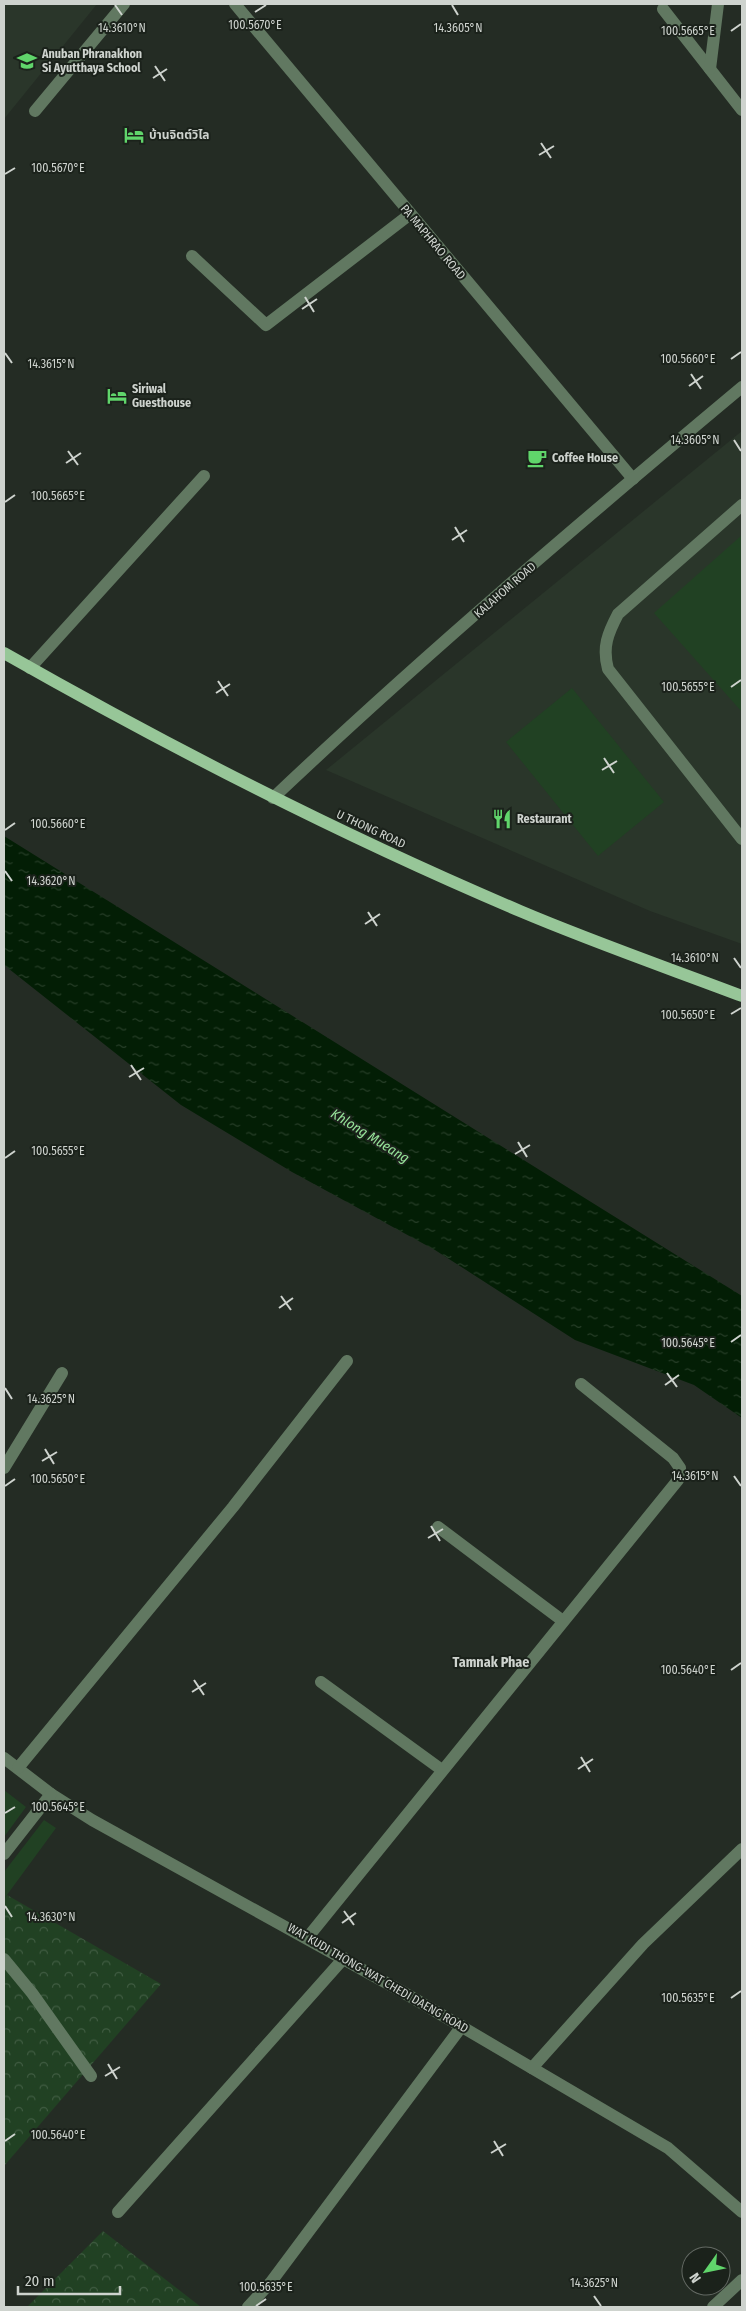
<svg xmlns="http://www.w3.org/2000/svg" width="746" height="2311" viewBox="0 0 746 2311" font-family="'Fira Sans Condensed','Noto Sans Thai',sans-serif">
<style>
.built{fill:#2a362a}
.grass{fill:#214123}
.forest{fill:url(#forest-crowns)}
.water{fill:url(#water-ripples)}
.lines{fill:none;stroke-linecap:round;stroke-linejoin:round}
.minor{stroke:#617861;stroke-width:12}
.major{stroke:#97c698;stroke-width:12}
.ticks{fill:none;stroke:#ced3ce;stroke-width:2}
.labels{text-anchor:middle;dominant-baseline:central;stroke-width:4;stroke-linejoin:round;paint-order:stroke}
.poi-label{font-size:12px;font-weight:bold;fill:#ced3ce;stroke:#1b221b;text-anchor:start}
.street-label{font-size:12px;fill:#ced3ce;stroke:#1b221b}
.water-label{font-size:14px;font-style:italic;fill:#96e299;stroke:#1b221b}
.neighbourhood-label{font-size:14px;font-weight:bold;fill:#ced3ce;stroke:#1b221b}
.ticks-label{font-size:12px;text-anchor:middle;fill:#ced3ce;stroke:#1b221b;stroke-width:4;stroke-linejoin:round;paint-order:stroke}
</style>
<defs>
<pattern id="forest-crowns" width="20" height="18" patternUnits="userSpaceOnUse" patternTransform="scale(1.25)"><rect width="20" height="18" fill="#214123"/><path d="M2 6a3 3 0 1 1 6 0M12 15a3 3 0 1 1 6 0" fill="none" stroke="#405c42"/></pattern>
<pattern id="water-ripples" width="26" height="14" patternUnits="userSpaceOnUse" patternTransform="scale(1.25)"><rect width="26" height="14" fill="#031e05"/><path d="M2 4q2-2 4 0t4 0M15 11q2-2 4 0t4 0" fill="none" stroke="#273e28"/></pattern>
</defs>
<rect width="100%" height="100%" fill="#242c24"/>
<!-- built -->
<g class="built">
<path d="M 4,4 L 97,4 L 4,119 Z"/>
<path d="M 742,431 L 742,944 L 650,911 L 326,770 Z"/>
</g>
<!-- grass -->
<g class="grass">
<path d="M 742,535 L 742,712 L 654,613 Z"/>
<path d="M 572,688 L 664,802 L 598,856 L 506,742 Z"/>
<path d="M 4,1790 L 26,1807 L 4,1837 Z"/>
<path d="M 44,1820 L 56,1828 L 4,1899 L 4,1872 Z"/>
</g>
<!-- forest -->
<g class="forest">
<path d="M 7,1895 L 161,1984 L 4,2166 L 4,1899 Z"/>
<path d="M 103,2231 L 201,2307 L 27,2307 Z"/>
</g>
<!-- water -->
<path class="water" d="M 4,836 L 742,1296 L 742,1418 L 694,1385 L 575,1340 L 435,1250 L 292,1172 L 181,1105 L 4,965 Z"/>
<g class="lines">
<!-- minor -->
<g class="minor">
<path d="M 235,4 L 633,479"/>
<path d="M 663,9 L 742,110"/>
<path d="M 710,69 L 718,4"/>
<path d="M 35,111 L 124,4"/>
<path d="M 192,256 L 266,325 L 409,215"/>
<path d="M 742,505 L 618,614 C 608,633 602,647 608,669 L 742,839"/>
<path d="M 30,668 L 204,476"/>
<path d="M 273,798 C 424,655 583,520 742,387"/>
<path d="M 4,1468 L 62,1373"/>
<path d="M 438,1527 L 563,1621"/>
<path d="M 321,1682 L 442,1770"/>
<path d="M 4,1758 L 51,1794 L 92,1820 L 401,1991 L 668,2148 L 742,2212"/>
<path d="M 18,1768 L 233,1507 L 347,1361"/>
<path d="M 4,1854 L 51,1794"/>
<path d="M 308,1937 L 678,1480 L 680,1468 L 673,1458 L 581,1384"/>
<path d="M 4,1959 L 32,1993 L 91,2076"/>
<path d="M 532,2068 L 643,1944 L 742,1849"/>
<path d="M 118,2212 L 344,1958"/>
<path d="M 248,2307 L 271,2282 L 462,2026"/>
<path d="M 713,2307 L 742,2280"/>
</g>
<!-- major -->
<path class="major" d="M 4,653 C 171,748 343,836 520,911 C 593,942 668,968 742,996"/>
</g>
<!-- ticks -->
<path class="ticks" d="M 115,5 L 122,15M 452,5 L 458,15M 255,12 L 266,5M 731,31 L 741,24M 155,66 L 165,81M 153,78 L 167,69M 541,143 L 551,158M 539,155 L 554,146M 5,174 L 15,168M 305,297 L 314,312M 302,309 L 317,299M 5,353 L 12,363M 731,359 L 741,352M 691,374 L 701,389M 689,386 L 703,376M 734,440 L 741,451M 68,451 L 78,465M 66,463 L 81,453M 5,502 L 15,495M 455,527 L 464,542M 452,540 L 467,530M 218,681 L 228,696M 731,687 L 741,680M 216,693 L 230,684M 604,758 L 614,773M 602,770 L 617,761M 5,830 L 15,823M 5,871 L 12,881M 368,912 L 377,926M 365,924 L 380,914M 734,958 L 741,968M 731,1014 L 741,1008M 131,1065 L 141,1080M 129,1077 L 144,1068M 518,1142 L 527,1157M 515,1154 L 530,1145M 5,1158 L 15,1151M 281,1296 L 291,1310M 279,1308 L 293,1298M 731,1342 L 741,1335M 667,1373 L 677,1387M 665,1385 L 679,1375M 5,1388 L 12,1399M 45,1449 L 54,1464M 42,1461 L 57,1452M 734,1476 L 741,1486M 5,1486 L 15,1479M 431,1526 L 440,1541M 428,1538 L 443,1529M 731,1670 L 741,1663M 194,1680 L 204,1695M 192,1692 L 206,1683M 581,1757 L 590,1772M 578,1769 L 593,1759M 5,1813 L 15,1807M 5,1906 L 12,1917M 344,1911 L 354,1925M 342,1923 L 356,1913M 731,1998 L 741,1991M 108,2064 L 117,2079M 105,2076 L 120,2067M 5,2141 L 15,2134M 494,2141 L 503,2156M 491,2153 L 506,2144M 594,2296 L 601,2306M 256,2306 L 266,2299"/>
<!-- icons -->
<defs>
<symbol id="school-bare" viewBox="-9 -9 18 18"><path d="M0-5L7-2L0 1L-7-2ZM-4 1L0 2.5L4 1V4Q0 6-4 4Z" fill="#60d56b" stroke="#1b221b" stroke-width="2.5" paint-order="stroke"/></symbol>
<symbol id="hotel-bare" viewBox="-9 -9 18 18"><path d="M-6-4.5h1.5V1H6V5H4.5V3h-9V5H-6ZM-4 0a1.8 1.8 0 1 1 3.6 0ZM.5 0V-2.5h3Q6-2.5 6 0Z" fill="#60d56b" stroke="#1b221b" stroke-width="2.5" paint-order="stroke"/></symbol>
<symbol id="cafe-bare" viewBox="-9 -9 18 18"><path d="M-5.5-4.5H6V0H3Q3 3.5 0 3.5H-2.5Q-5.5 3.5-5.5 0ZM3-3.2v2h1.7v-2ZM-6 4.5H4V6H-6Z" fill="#60d56b" stroke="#1b221b" stroke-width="2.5" paint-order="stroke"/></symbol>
<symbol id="restaurant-bare" viewBox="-9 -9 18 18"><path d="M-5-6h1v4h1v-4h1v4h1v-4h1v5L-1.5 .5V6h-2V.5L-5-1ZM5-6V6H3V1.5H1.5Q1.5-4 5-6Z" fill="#60d56b" stroke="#1b221b" stroke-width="2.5" paint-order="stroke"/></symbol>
</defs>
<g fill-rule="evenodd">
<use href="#school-bare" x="13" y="47" width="28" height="28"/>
<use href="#hotel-bare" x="120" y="121" width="28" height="28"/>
<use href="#hotel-bare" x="103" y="382" width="28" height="28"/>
<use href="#cafe-bare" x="523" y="444" width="28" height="28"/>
<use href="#restaurant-bare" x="488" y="805" width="28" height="28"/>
</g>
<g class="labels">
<!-- poi labels -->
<g class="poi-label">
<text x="42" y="54">Anuban Phranakhon<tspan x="42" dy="14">Si Ayutthaya School</tspan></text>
<text x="149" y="135">บ้านจิตต์วิไล</text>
<text x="132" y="389">Siriwal<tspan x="132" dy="14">Guesthouse</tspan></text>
<text x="552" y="458">Coffee House</text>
<text x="517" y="819">Restaurant</text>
</g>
<!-- street labels -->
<g class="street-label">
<text transform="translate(433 242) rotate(50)">PA MAPHRAO ROAD</text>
<text transform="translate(505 590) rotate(-41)">KALAHOM ROAD</text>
<text transform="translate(371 829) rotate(25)">U THONG ROAD</text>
<text transform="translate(378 1978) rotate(30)">WAT KUDI THONG-WAT CHEDI DAENG ROAD</text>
</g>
<!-- water labels -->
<g class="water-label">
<text transform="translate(370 1136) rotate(32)">Khlong Mueang</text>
</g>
<!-- neighbourhood labels -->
<g class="neighbourhood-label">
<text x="491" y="1662">Tamnak Phae</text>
</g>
</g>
<g class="ticks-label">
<text x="255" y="29">100.5670°E</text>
<text x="122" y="32">14.3610°N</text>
<text x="458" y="32">14.3605°N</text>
<text x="688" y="35">100.5665°E</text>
<text x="58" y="172">100.5670°E</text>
<text x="688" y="363">100.5660°E</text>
<text x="51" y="368">14.3615°N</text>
<text x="695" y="444">14.3605°N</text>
<text x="58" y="500">100.5665°E</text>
<text x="688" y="691">100.5655°E</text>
<text x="58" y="828">100.5660°E</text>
<text x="51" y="885">14.3620°N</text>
<text x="695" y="962">14.3610°N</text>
<text x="688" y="1019">100.5650°E</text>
<text x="58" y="1155">100.5655°E</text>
<text x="688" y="1347">100.5645°E</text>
<text x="51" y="1403">14.3625°N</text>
<text x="695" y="1480">14.3615°N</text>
<text x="58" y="1483">100.5650°E</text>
<text x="688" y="1674">100.5640°E</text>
<text x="58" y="1811">100.5645°E</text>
<text x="51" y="1921">14.3630°N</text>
<text x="688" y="2002">100.5635°E</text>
<text x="58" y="2139">100.5640°E</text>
<text x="594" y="2287">14.3625°N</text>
<text x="266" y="2291">100.5635°E</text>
</g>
<!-- border -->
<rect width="746" height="2311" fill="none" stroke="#ced3ce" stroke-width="10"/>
<!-- north arrow -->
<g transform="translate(706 2271) rotate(237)"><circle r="24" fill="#1b221b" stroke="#636963"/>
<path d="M0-4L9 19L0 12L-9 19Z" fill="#60d56b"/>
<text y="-8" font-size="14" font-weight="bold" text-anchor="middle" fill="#ced3ce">N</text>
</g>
<!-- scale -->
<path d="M18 2286v8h102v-8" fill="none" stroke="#ced3ce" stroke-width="2.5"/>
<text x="25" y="2286" font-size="15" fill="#ced3ce" stroke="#1b221b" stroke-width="4" paint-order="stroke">20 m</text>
</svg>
